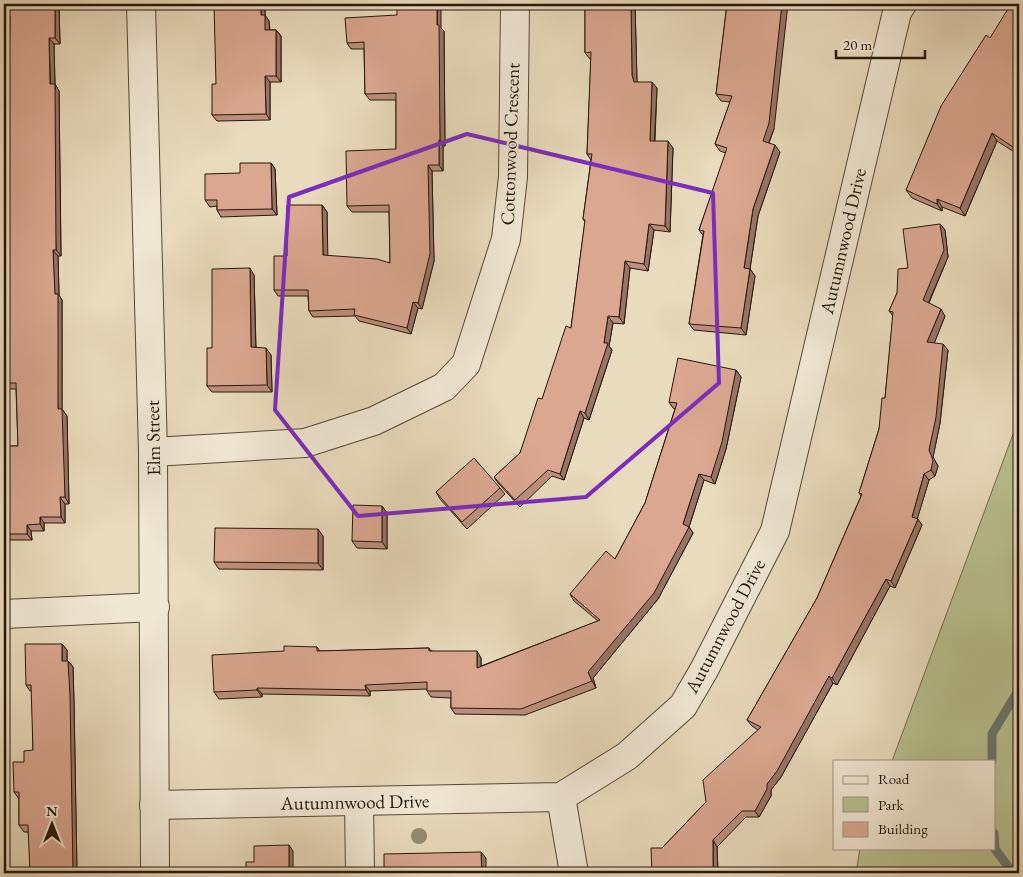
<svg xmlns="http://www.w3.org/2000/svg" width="1023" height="877" viewBox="0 0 1023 877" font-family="'EB Garamond',serif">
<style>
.green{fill:#b8c090;stroke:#6e6c4d}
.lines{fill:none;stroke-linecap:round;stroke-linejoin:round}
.stream{stroke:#6a7873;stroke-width:9}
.minor-casing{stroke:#554837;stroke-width:30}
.minor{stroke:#f1e8d4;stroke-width:28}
.tree{fill:#958b71}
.wall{fill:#bc907d;stroke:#24170a}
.shaded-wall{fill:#997566;stroke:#24170a}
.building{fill:#dba791;stroke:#24170a}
.marked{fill:none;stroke:#7b2cbf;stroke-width:4;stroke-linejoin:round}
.labels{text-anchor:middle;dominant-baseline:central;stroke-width:4;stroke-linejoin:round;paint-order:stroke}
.street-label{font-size:19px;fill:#24170a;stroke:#f1e8d4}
</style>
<rect width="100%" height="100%" fill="#e9dbbd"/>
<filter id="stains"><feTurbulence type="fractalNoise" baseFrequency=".004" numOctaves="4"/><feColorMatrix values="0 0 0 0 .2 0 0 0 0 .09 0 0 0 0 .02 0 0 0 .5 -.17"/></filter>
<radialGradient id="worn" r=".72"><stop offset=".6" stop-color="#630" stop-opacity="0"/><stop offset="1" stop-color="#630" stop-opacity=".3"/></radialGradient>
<!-- green -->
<path class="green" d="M 1019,418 L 1019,873 L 856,873 L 860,848 L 994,848 L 994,761 L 892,761 Z"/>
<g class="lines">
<!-- stream -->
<g class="stream">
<path d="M 992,761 L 992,734 L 1019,689"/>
<path d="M 994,833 L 995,849 L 1013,873"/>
</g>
<defs>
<g id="minor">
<path d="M 141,4 L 153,452 L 155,873"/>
<path d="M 153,452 L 305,443 L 374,421 L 444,387 L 466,364 L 506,239 L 513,177 L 515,4"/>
<path d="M 4,614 L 155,607"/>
<path d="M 561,797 L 574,873"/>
<path d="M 359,802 L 360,873"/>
<path d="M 154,805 L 561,797 L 627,756 L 683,706 L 704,670 L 775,531 L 897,12 L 902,4"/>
</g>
</defs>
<!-- minor casing -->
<use href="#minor" class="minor-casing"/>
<!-- minor -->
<use href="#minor" class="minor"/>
</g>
<!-- trees -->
<circle class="tree" cx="419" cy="836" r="8"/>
<!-- wall -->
<g class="wall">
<path d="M 4,4 L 59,4 L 60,44 L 54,44 L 55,84 L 59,91 L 61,256 L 58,256 L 59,295 L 62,300 L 62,409 L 67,416 L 69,504 L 65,504 L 65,523 L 44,523 L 44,531 L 31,531 L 32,540 L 4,540 L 4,446 L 18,446 L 16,389 L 4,389 L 4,201 L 5,105 L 4,105 L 4,76 L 9,75 L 10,23 L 4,23 Z"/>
<path d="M 265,4 L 265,15 L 269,21 L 270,30 L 276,30 L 281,36 L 281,82 L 270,82 L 270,120 L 217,121 L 212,115 L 216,84 Z"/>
<path d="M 585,4 L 635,4 L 637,82 L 657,88 L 655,141 L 673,148 L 670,232 L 654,230 L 648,271 L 630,268 L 624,324 L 613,323 L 609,346 L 612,350 L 589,420 L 584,418 L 564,480 L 552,476 L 520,507 L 498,483 L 494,477 L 520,453 L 571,328 L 585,222 L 583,219 L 591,160 L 587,154 L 591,59 L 590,59 L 585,53 Z"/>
<path d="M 727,4 L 774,129 L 769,143 L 780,152 L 758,216 L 750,269 L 755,276 L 746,335 L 694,330 L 689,324 L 703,235 L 699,230 L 726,153 L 720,151 L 715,144 L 730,102 L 721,101 L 716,94 Z"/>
<path d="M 1019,4 L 1019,155 L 997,141 L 965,216 L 942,207 L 942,211 L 912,198 L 906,190 L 990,38 Z"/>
<path d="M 397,15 L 441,28 L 444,31 L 445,146 L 443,146 L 443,171 L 432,171 L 434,261 L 422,309 L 418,308 L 411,334 L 359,321 L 355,316 L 313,317 L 309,311 L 308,296 L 278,296 L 274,290 L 287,256 L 322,205 L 327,212 L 327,256 L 390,263 L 389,212 L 352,212 L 347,206 L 396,149 L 396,100 L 370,100 L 365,94 L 364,49 L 351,49 L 347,43 Z"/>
<path d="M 271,163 L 275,169 L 277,215 L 221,217 L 217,210 L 217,206 L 210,207 L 205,200 Z"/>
<path d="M 940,224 L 945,230 L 948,257 L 929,303 L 945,316 L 934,343 L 948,350 L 940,423 L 933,457 L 938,466 L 935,476 L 929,480 L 917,519 L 922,525 L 895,588 L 890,586 L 837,685 L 833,683 L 781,777 L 771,790 L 771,796 L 759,817 L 746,817 L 717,847 L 718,873 L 652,873 L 662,848 L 706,802 L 758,730 L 752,726 L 747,720 L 817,598 L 861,496 L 859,493 L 879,429 L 885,398 L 893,316 L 889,311 L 908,268 Z"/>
<path d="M 254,275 L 256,347 L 271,355 L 272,392 L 212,392 L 207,386 L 212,348 Z"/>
<path d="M 736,370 L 741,377 L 726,449 L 715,484 L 704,480 L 689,527 L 693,533 L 658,599 L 593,678 L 596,688 L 525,715 L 455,714 L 451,708 L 451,698 L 431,697 L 427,691 L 427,689 L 370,691 L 370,696 L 262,694 L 262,697 L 219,699 L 214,692 L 284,651 L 317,647 L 320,651 L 429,648 L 431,651 L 481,658 L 481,666 L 598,621 L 574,601 L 570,594 L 615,559 L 645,503 L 675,409 L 673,408 L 669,402 Z"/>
<path d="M 500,488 L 505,494 L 467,529 L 440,499 L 436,492 Z"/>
<path d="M 382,506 L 387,513 L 387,549 L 357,548 L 352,541 Z"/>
<path d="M 323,536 L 323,570 L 219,569 L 214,562 Z"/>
<path d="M 62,644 L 67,650 L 67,661 L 68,661 L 73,667 L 74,703 L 77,873 L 30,873 L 29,832 L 24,832 L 19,825 L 19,799 L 14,792 L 24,762 L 33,750 L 32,691 L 30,691 L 26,685 Z"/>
</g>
<!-- shaded-wall -->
<g class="shaded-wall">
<path d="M 55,4 L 59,4 L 60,44 L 55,38 Z"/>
<path d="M 261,4 L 265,4 L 265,15 L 269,21 L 270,36 L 265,30 L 261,15 Z"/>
<path d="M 437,4 L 441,4 L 441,28 L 444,31 L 445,146 L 440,140 Z"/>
<path d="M 631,4 L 635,4 L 637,81 L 638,88 L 634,82 L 632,75 Z"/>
<path d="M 782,4 L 788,4 L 774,129 L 767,147 L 763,141 Z"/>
<path d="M 276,30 L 281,36 L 281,82 L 276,76 Z"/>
<path d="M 49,38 L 54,44 L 55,89 L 55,84 L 59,91 L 61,256 L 56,250 Z"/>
<path d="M 265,76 L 270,82 L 270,120 L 266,114 Z"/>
<path d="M 652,82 L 657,88 L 654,148 L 650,141 Z"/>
<path d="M 992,133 L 997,141 L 965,216 L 960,208 Z"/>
<path d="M 439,140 L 443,146 L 443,171 L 439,165 Z"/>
<path d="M 668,141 L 673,148 L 670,232 L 665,226 Z"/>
<path d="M 775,145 L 780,152 L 758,216 L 749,275 L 744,268 L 753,209 Z"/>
<path d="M 271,163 L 275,169 L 277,215 L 272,209 Z"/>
<path d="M 428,165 L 432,171 L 434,261 L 422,309 L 418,303 Z"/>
<path d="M 937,199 L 942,207 L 942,211 L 937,204 Z"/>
<path d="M 322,205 L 327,212 L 328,262 L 323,255 Z"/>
<path d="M 649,224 L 654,230 L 648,271 L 644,264 Z"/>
<path d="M 940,224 L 945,230 L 948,257 L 927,306 L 923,300 Z"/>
<path d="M 53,250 L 58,256 L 59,295 L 62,300 L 62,409 L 67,416 L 69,504 L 65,497 L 58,409 Z"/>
<path d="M 625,261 L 630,268 L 624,324 L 619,317 Z"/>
<path d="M 250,268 L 254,275 L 256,354 L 251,347 Z"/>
<path d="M 750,269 L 755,276 L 746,335 L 741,328 Z"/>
<path d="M 413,302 L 418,308 L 411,334 L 407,328 Z"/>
<path d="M 941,309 L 945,316 L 932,349 L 927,342 Z"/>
<path d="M 608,316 L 613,323 L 609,346 L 612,350 L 589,420 L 585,413 L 604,343 Z"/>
<path d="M 943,344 L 948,350 L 940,423 L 933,457 L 938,466 L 935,476 L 931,470 L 929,450 Z"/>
<path d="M 266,348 L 271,355 L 272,392 L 267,385 Z"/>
<path d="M 736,370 L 741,377 L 726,449 L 715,484 L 711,477 Z"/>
<path d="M 580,411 L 584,418 L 564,480 L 560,474 Z"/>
<path d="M 699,474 L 704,480 L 689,527 L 693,533 L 658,599 L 593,678 L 596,688 L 592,681 L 588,672 L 683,524 Z"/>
<path d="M 924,474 L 929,480 L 916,523 L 912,517 Z"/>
<path d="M 60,497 L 65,504 L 65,523 L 61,517 Z"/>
<path d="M 382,506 L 387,513 L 387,549 L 382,542 Z"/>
<path d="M 40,517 L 44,523 L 44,531 L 40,524 Z"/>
<path d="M 918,519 L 922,525 L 895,588 L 891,581 Z"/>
<path d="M 27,525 L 31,531 L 32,540 L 27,534 Z"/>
<path d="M 318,529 L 323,536 L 323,570 L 318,563 Z"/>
<path d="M 886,579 L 890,586 L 837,685 L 832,678 Z"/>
<path d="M 62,644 L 67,650 L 67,667 L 62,661 Z"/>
<path d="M 477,651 L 481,658 L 481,675 L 477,668 Z"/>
<path d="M 68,661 L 73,667 L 74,703 L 77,873 L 73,873 Z"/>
<path d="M 829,676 L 833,683 L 781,777 L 771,790 L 771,796 L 759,817 L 755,811 L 767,784 Z"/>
<path d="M 365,685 L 370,691 L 370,696 L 366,690 Z"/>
<path d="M 257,688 L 262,694 L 262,697 L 257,690 Z"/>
<path d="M 713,840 L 717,847 L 718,873 L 713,873 Z"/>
<path d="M 289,845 L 293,851 L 293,873 L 289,873 Z"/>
<path d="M 481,852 L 486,858 L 486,873 L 482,873 Z"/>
</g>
<!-- building -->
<g class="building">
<path d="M 4,4 L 55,4 L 55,38 L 49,38 L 50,84 L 55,84 L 56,250 L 53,250 L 55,294 L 58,294 L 58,409 L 62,409 L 65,497 L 60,497 L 61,517 L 40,517 L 40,524 L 27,525 L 27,534 L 4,534 L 4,446 L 18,446 L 16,383 L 4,383 L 4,201 L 6,99 L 4,99 L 4,76 L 9,75 L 10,16 L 4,16 Z"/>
<path d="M 214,4 L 261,4 L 261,15 L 265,15 L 265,30 L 276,30 L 276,76 L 265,76 L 266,114 L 212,115 L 212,84 L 216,84 Z"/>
<path d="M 397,4 L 437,4 L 437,25 L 439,25 L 440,140 L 439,140 L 439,165 L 428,165 L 430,254 L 418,303 L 413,302 L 407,328 L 354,315 L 355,309 L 309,311 L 308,290 L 274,290 L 274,256 L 287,256 L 287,205 L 322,205 L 323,255 L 377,259 L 390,263 L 389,205 L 347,206 L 346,151 L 396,149 L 396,93 L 365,94 L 364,42 L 347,43 L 345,18 L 397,15 Z"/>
<path d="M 585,4 L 631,4 L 632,75 L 634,82 L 652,82 L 650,141 L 668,141 L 665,226 L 649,224 L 644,264 L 625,261 L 619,317 L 608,316 L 604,343 L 608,343 L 585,413 L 580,411 L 560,474 L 548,470 L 515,500 L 494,477 L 520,453 L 538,398 L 542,399 L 566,326 L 571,328 L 585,220 L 583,219 L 592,154 L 587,154 L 591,52 L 585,53 Z"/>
<path d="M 727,4 L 782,4 L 769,123 L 763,141 L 775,145 L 753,209 L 744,268 L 750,269 L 741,328 L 689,324 L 704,231 L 699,230 L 727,148 L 715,144 L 732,96 L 716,94 Z"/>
<path d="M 1011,4 L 1019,4 L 1019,151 L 992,133 L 960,208 L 937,199 L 937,204 L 906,190 L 941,106 L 986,35 L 990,38 Z"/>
<path d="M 240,163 L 271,163 L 272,209 L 217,210 L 217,200 L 205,200 L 205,174 L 240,173 Z"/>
<path d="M 940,224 L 944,250 L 923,300 L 941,309 L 927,342 L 943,344 L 936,417 L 929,450 L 933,460 L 931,470 L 924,474 L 912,517 L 918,519 L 891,581 L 886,579 L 832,678 L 829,676 L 777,771 L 767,784 L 767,789 L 755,811 L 742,811 L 713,840 L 713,873 L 652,873 L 651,848 L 662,848 L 706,802 L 703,780 L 761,727 L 747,720 L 817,598 L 862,494 L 859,493 L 879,429 L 882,398 L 885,398 L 893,312 L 889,311 L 897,293 L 898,269 L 908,268 L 903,229 Z"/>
<path d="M 250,268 L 251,347 L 266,348 L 267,385 L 207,386 L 207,348 L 212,348 L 212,269 Z"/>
<path d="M 678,358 L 736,370 L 722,442 L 711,477 L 699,474 L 683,524 L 689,527 L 654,593 L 588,672 L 592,681 L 521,709 L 451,708 L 451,691 L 427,691 L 427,682 L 365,685 L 366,690 L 257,688 L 257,690 L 214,692 L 212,655 L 284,651 L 284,646 L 317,647 L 317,651 L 429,648 L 429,651 L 477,651 L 477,668 L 600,620 L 570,594 L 606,551 L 615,559 L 645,503 L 677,403 L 669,402 Z"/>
<path d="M 474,458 L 500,488 L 462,522 L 436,492 Z"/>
<path d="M 353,505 L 382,506 L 382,542 L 352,541 Z"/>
<path d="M 215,528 L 318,529 L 318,563 L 214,562 Z"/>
<path d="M 25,644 L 62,644 L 62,661 L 68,661 L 70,696 L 73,873 L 30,873 L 28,825 L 19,825 L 19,792 L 14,792 L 13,762 L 24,762 L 24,751 L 33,750 L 31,685 L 26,685 Z"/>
<path d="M 289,845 L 289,873 L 246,873 L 246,862 L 254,862 L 254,846 Z"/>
<path d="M 481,852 L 482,873 L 384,873 L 384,854 Z"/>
</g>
<!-- marked area -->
<path class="marked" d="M 467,134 L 713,193 L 719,383 L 586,497 L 358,516 L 275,410 L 289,197 Z"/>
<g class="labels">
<!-- street labels -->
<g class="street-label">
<text transform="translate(510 144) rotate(-88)">Cottonwood Crescent</text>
<text transform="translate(843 241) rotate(-77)">Autumnwood Drive</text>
<text transform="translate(153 438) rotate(-91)">Elm Street</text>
<text transform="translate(725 626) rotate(-62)">Autumnwood Drive</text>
<text transform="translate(355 802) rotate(-1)">Autumnwood Drive</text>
</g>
</g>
<!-- margin -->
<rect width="1023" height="877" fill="none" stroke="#e9dbbd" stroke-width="20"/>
<rect x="5" y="5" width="1013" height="867" fill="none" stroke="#24170a" stroke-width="2.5"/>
<rect x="10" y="10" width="1003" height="857" fill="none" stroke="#24170a"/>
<!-- legend -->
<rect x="833" y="760" width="162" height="90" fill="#f1e8d4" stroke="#9f9483"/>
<rect x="843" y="776" width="25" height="8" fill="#f1e8d4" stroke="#9f9483"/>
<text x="878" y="784" font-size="15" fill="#24170a">Road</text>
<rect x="843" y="797" width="25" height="15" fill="#b8c090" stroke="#9f9483"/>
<text x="878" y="810" font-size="15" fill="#24170a">Park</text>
<rect x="843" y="822" width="25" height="15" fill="#dba791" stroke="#9f9483"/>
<text x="878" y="834" font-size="15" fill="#24170a">Building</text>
<!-- north arrow -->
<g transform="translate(52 824)" stroke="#f1e8d4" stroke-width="4" paint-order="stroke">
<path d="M0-4L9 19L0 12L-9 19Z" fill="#24170a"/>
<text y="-8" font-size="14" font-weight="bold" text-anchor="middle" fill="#24170a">N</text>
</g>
<!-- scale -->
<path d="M836 50v8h89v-8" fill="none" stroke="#24170a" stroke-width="2.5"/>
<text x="843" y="50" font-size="15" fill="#24170a" stroke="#f1e8d4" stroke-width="4" paint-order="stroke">20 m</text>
<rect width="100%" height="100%" filter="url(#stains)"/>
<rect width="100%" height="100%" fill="url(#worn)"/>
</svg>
